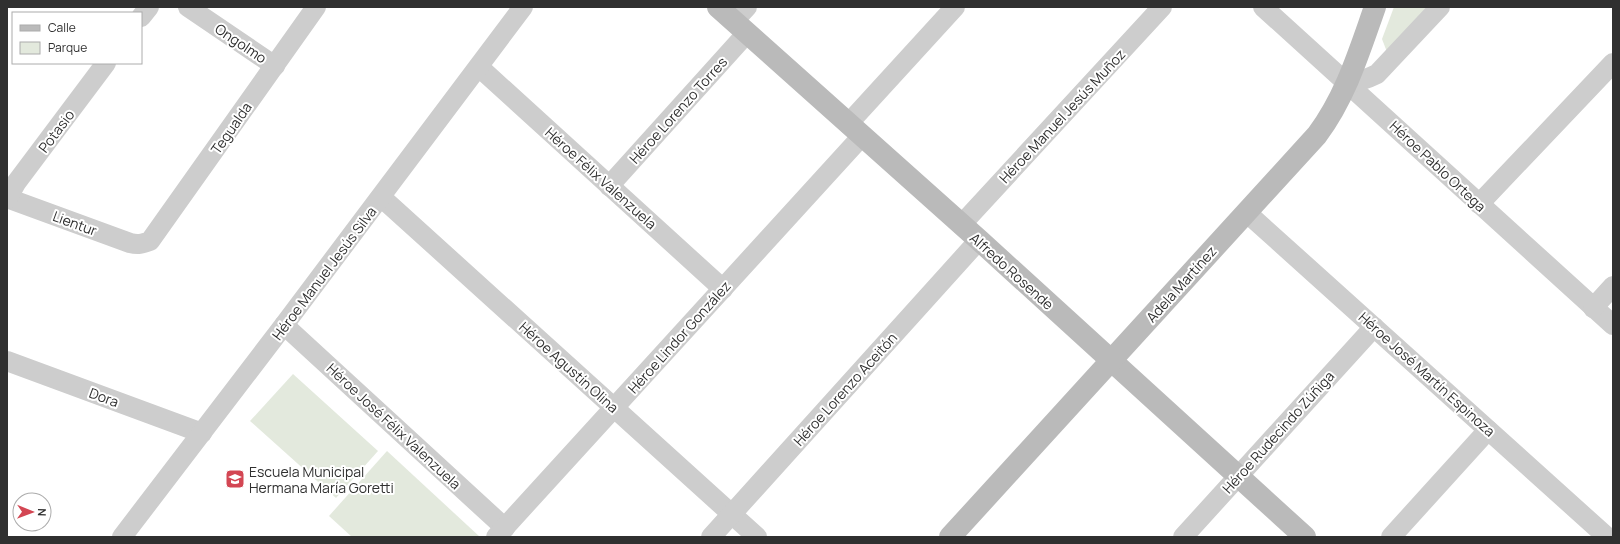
<svg xmlns="http://www.w3.org/2000/svg" width="1620" height="544" viewBox="0 0 1620 544" font-family="Manrope,sans-serif">
<style>
.green{fill:#e3e9dd}
.lines{fill:none;stroke-linecap:round;stroke-linejoin:round}
.street{stroke:#cdcdcd;stroke-width:20}
.secondary{stroke:#bababa;stroke-width:22}
.labels{text-anchor:middle;dominant-baseline:central;stroke-width:4;stroke-linejoin:round;paint-order:stroke}
.street-label{font-size:14px;fill:#303030;stroke:#fff}
.poi-label{font-size:14px;fill:#303030;stroke:#fff;text-anchor:start}
</style>
<rect width="100%" height="100%" fill="#fff"/>
<!-- green -->
<g class="green">
<path d="M 1394,7 L 1427,7 L 1387,52 L 1382,39 Z"/>
<path d="M 293,374 L 378,451 L 336,498 L 250,421 Z"/>
<path d="M 387,451 L 480,537 L 352,537 L 329,516 Z"/>
</g>
<g class="lines">
<!-- street -->
<g class="street">
<path d="M 188,7 L 275,66"/>
<path d="M 1263,7 L 1613,325"/>
<path d="M 141,17 L 149,7"/>
<path d="M 734,21 L 747,7"/>
<path d="M 479,67 L 723,289"/>
<path d="M 1347,83 C 1359,82 1367,79 1377,74 L 1440,7"/>
<path d="M 848,124 L 955,7"/>
<path d="M 609,186 L 747,33"/>
<path d="M 381,197 L 757,537"/>
<path d="M 7,198 L 130,243 C 138,245 142,244 150,241 L 316,7"/>
<path d="M 7,199 L 16,183 L 106,63"/>
<path d="M 1479,204 L 1613,63"/>
<path d="M 1246,212 L 1607,537"/>
<path d="M 961,225 L 1162,7"/>
<path d="M 1593,308 L 1613,286"/>
<path d="M 284,325 L 505,528"/>
<path d="M 7,361 L 202,433"/>
<path d="M 122,537 L 284,325 L 523,7"/>
<path d="M 496,537 L 862,136"/>
<path d="M 711,537 L 979,240"/>
<path d="M 1183,537 L 1374,327"/>
<path d="M 1391,537 L 1488,430"/>
</g>
<!-- secondary -->
<g class="secondary">
<path d="M 718,7 L 979,240 L 1305,537"/>
<path d="M 950,537 L 1317,135 C 1346,96 1359,52 1375,7"/>
</g>
</g>
<!-- icons -->
<defs>
<symbol id="school-square" viewBox="-11 -11 22 22"><rect x="-9" y="-9" width="18" height="18" rx="4" fill="#d34653" stroke="#fff"/><path d="M0-5L7-2L0 1L-7-2ZM-4 1L0 2.5L4 1V4Q0 6-4 4Z" fill="#fff"/></symbol>
</defs>
<g fill-rule="evenodd">
<use href="#school-square" x="224" y="468" width="22" height="22"/>
</g>
<g class="labels">
<!-- street labels -->
<g class="street-label">
<text transform="translate(241 43) rotate(34)">Ongolmo</text>
<text transform="translate(678 110) rotate(-48)">Héroe Lorenzo Torres</text>
<text transform="translate(1062 116) rotate(-47)">Héroe Manuel Jesús Muñoz</text>
<text transform="translate(231 128) rotate(-55)">Tegualda</text>
<text transform="translate(56 131) rotate(-53)">Potasio</text>
<text transform="translate(1438 166) rotate(43)">Héroe Pablo Ortega</text>
<text transform="translate(601 178) rotate(42)">Héroe Félix Valenzuela</text>
<text transform="translate(75 223) rotate(20)">Lientur</text>
<text transform="translate(1012 271) rotate(42)">Alfredo Rosende</text>
<text transform="translate(324 273) rotate(-53)">Héroe Manuel Jesús Silva</text>
<text transform="translate(1181 284) rotate(-48)">Adela Martínez</text>
<text transform="translate(679 337) rotate(-48)">Héroe Lindor González</text>
<text transform="translate(569 367) rotate(42)">Héroe Agustín Olina</text>
<text transform="translate(1427 374) rotate(42)">Héroe José Martín Espinoza</text>
<text transform="translate(845 389) rotate(-48)">Héroe Lorenzo Aceitón</text>
<text transform="translate(104 397) rotate(20)">Dora</text>
<text transform="translate(394 426) rotate(43)">Héroe José Félix Valenzuela</text>
<text transform="translate(1278 432) rotate(-48)">Héroe Rudecindo Zúñiga</text>
</g>
<!-- poi labels -->
<g class="poi-label">
<text x="249" y="471">Escuela Municipal<tspan x="249" dy="16">Hermana María Goretti</tspan></text>
</g>
</g>
<!-- border -->
<rect width="1620" height="544" fill="none" stroke="#303030" stroke-width="16"/>
<!-- legend -->
<rect x="12" y="12" width="130" height="52" fill="#ffffff" stroke="#acacac"/>
<rect x="20" y="25" width="20" height="6" fill="#bababa" stroke="#acacac"/>
<text x="48" y="32" font-size="12" fill="#303030">Calle</text>
<rect x="20" y="42" width="20" height="12" fill="#e3e9dd" stroke="#acacac"/>
<text x="48" y="52" font-size="12" fill="#303030">Parque</text>
<!-- north arrow -->
<g transform="translate(32 512) rotate(91)"><circle r="19" fill="#ffffff" stroke="#acacac"/>
<path d="M0-3L7 15L0 10L-7 15Z" fill="#d34653"/>
<text y="-6" font-size="11" font-weight="bold" text-anchor="middle" fill="#303030">N</text>
</g>
</svg>
